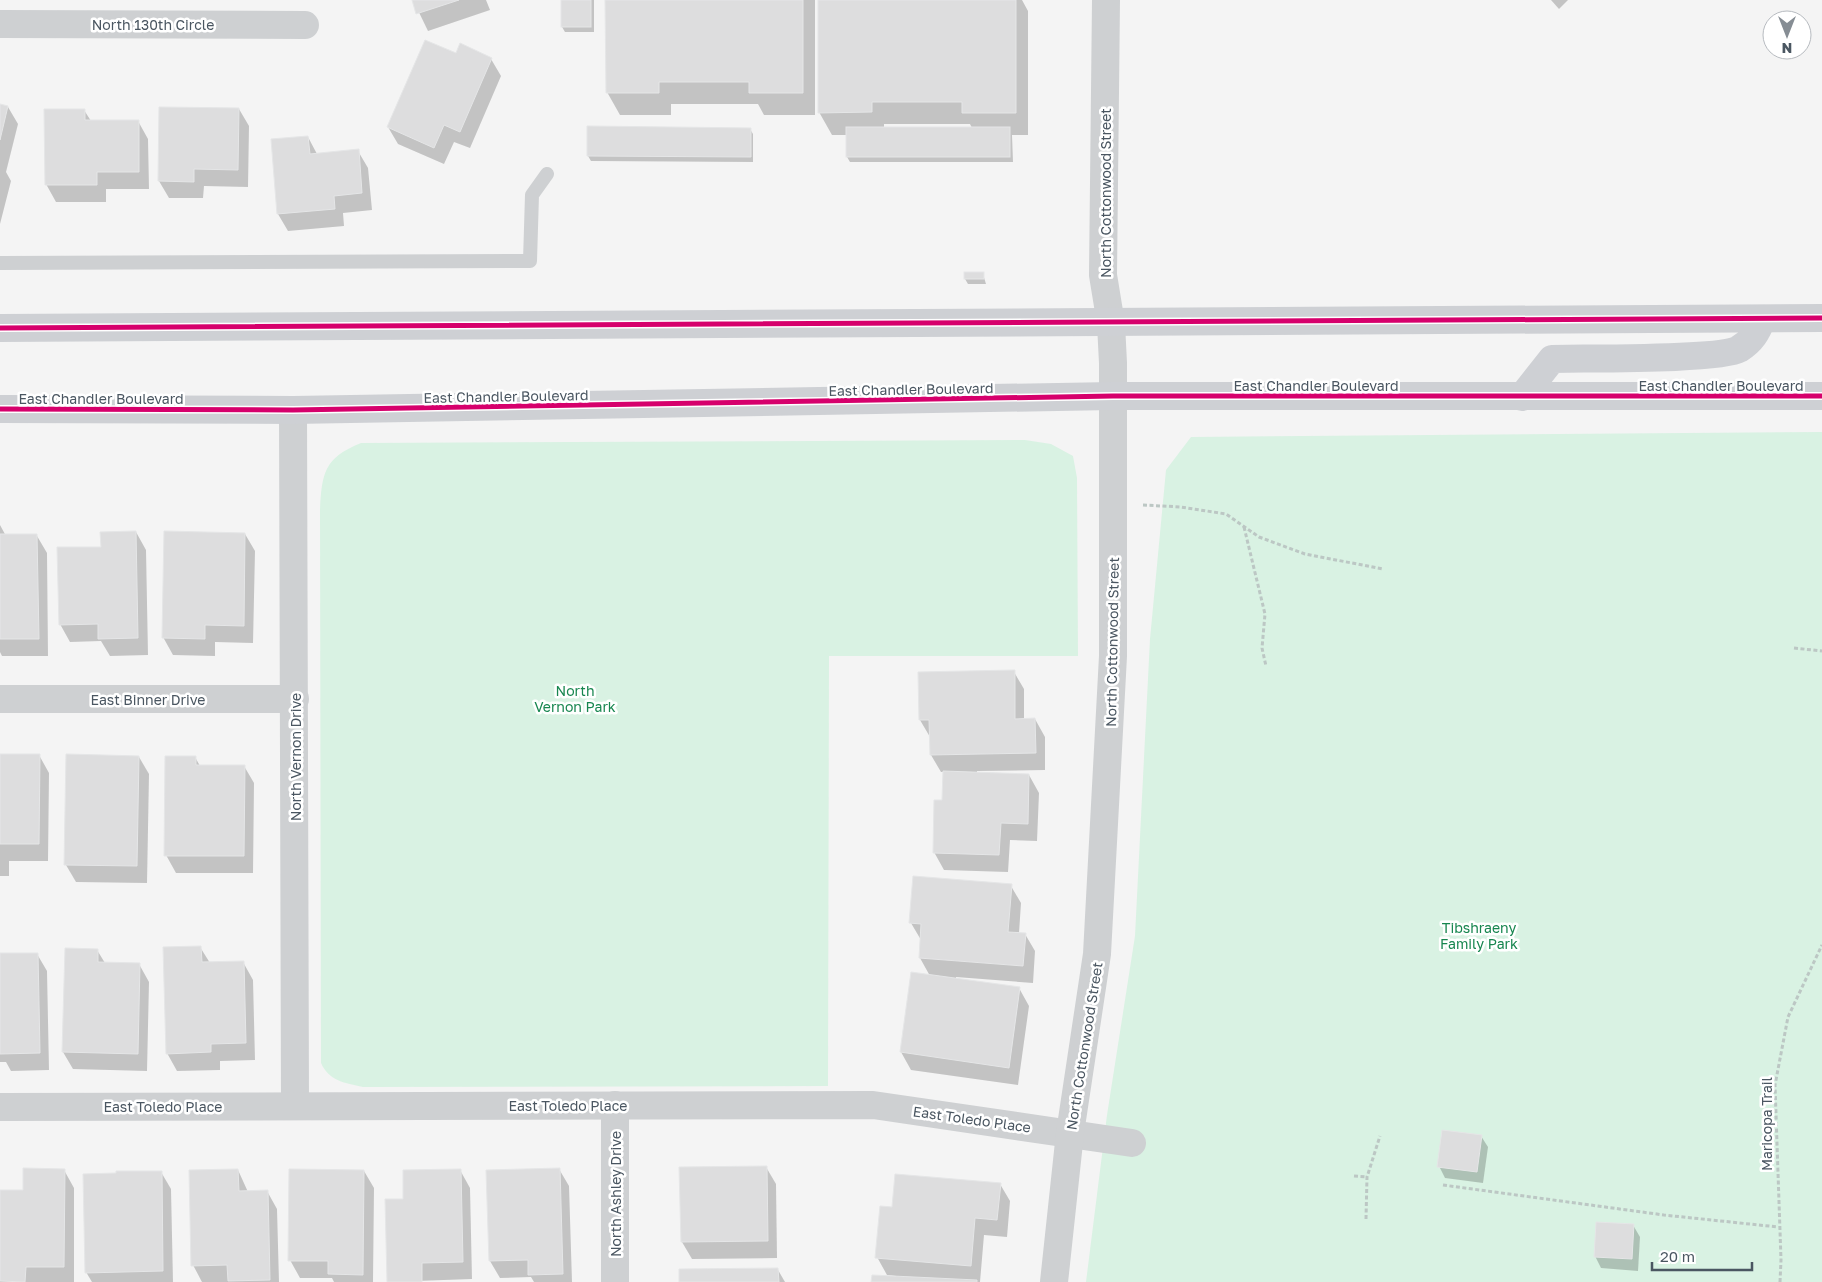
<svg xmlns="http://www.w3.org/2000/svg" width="1822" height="1282" viewBox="0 0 1822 1282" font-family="'Golos Text',sans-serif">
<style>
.green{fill:#d9f2e3}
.shadow{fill:#0003;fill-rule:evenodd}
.building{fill:#ddddde;stroke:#e5e6e7}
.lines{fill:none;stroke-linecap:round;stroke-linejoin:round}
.path{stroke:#bcc7c4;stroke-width:3;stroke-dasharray:4 2.5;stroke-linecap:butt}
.service{stroke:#ced0d2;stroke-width:14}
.minor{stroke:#ced0d2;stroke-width:28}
.secondary{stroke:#ced0d4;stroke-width:28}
.cycleway-casing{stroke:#fff;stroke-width:8}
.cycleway{stroke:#d6006c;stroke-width:5}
.labels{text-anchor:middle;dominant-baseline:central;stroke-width:5;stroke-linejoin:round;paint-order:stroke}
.street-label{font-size:14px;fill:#4a5661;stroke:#fff}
.park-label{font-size:14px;fill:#17864f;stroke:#fff}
</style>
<rect width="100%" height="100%" fill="#f4f4f4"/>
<!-- green -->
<g class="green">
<path d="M 1822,432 L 1822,1282 L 1086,1282 L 1107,1115 L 1135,936 L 1150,639 L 1166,470 L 1191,437 Z"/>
<path d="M 1025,440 L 1051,444 L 1073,456 L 1077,478 L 1078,656 L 829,656 L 828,1086 L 363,1087 C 345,1083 329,1081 321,1063 L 320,510 C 322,473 324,458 361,443 Z"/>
</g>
<!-- shadow -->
<g class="shadow">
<path d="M 413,0 L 486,0 L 490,10 L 428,31 Z"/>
<path d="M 562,0 L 594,0 L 594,32 L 565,32 L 562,27 Z"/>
<path d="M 606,0 L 815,0 L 815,115 L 764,115 L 758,104 L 671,104 L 671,115 L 620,115 L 607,92 Z"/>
<path d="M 819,0 L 1022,0 L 1028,11 L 1028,135 L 1012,135 L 1013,162 L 850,162 L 847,157 L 847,135 L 832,135 L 819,112 ZM 884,124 L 970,124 L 972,128 L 884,128 Z"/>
<path d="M 1551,0 L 1568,0 L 1559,9 Z"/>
<path d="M 456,55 L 491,59 L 501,76 L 470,148 L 454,142 L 444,164 L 398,144 L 388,127 Z"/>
<path d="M 0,105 L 8,107 L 18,124 L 6,172 L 11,181 L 0,224 Z"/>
<path d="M 239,109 L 249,126 L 248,187 L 204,186 L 203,198 L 169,198 L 159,181 Z"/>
<path d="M 84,110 L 91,121 L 138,121 L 148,139 L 149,189 L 106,189 L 106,202 L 56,202 L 46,184 Z"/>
<path d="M 750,129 L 753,134 L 753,162 L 591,161 L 588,156 Z"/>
<path d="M 308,137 L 317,154 L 358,151 L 368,168 L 372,210 L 343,213 L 344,226 L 288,231 L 278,214 Z"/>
<path d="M 983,274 L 986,284 L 968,284 L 965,279 Z"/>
<path d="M 0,525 L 6,536 L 37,536 L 47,553 L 48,656 L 2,656 L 0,652 Z"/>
<path d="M 136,532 L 146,550 L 148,655 L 110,656 L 101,641 L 70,642 L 60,624 L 102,548 Z"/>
<path d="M 245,534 L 255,551 L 253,643 L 215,642 L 215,656 L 173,655 L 163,637 Z"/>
<path d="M 1014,672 L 1024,689 L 1024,720 L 1035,719 L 1045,737 L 1045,770 L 977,771 L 977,774 L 1029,775 L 1039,793 L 1037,841 L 1010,840 L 1008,872 L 944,870 L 934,852 L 943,801 L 944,772 L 941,772 L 931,755 L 930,737 L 920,720 Z"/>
<path d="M 0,755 L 39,755 L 49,773 L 48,861 L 9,861 L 9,876 L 0,876 Z"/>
<path d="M 139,757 L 149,774 L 147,883 L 76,882 L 66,865 Z"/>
<path d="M 195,757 L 200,766 L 244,766 L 254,783 L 253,873 L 176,873 L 166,855 Z"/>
<path d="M 1011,886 L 1021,903 L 1019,933 L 1025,934 L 1035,951 L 1033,983 L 956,977 L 956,979 L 1019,988 L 1029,1006 L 1018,1085 L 911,1070 L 901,1052 L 912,973 L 930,976 L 920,958 L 921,940 L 911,923 Z"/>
<path d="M 200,947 L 210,963 L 243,962 L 253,980 L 255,1060 L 220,1061 L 220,1070 L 177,1071 L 167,1053 Z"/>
<path d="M 97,950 L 105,963 L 139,964 L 149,982 L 147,1071 L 73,1069 L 63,1052 Z"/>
<path d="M 37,954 L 47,971 L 49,1070 L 11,1071 L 6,1062 L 0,1062 L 0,967 Z"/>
<path d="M 1481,1136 L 1488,1147 L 1483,1183 L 1445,1178 L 1439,1166 Z"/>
<path d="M 766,1167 L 776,1184 L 777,1258 L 692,1259 L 682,1242 Z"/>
<path d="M 559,1169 L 569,1186 L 572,1282 L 534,1282 L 531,1277 L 500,1278 L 490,1261 Z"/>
<path d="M 64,1170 L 74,1188 L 74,1282 L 0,1282 L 0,1191 L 24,1191 Z"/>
<path d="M 238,1170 L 248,1192 L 267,1191 L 277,1209 L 279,1282 L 202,1282 L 193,1265 Z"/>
<path d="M 460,1170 L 470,1188 L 472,1279 L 388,1282 L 405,1200 Z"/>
<path d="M 364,1171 L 374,1188 L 373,1282 L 334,1282 L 332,1278 L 300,1278 L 290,1260 Z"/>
<path d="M 161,1172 L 171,1189 L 173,1282 L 92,1282 L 86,1272 Z"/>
<path d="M 1000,1184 L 1010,1201 L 1007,1237 L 984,1235 L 980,1282 L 872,1282 L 896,1278 L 896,1276 L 887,1275 L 877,1257 L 894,1209 Z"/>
<path d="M 1633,1225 L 1640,1237 L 1638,1271 L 1601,1268 L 1595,1256 Z"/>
<path d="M 778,1270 L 785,1282 L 680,1282 Z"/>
</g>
<!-- building -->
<g class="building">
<path d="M 412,0 L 459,0 L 416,14 Z"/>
<rect x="561" y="0" width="30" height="27"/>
<path d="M 605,0 L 803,0 L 803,93 L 749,93 L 749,82 L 659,82 L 659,93 L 606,93 Z"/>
<path d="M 818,0 L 1016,0 L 1016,113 L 962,113 L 962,102 L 872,102 L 872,112 L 818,113 Z"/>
<path d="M 425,40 L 456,53 L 460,43 L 492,58 L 460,132 L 444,125 L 434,148 L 387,127 Z"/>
<path d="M 0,104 L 8,106 L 0,140 Z"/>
<path d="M 159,107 L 239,108 L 238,170 L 194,169 L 194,182 L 158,181 Z"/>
<path d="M 44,109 L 85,109 L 85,120 L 139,120 L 139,172 L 97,172 L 97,185 L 45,185 Z"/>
<path d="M 587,126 L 751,128 L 751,157 L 587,156 Z"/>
<rect x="846" y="127" width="164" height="30"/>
<path d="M 308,136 L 310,154 L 359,149 L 362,193 L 334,196 L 335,209 L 277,214 L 271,139 Z"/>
<rect x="964" y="272" width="20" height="7"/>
<path d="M 136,531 L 138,638 L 98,639 L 98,624 L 59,625 L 57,547 L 101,547 L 100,532 Z"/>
<path d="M 164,531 L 245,533 L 244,626 L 205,625 L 205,639 L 162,638 Z"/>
<path d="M 0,534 L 37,534 L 39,639 L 0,639 Z"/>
<path d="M 1015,670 L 1015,719 L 1035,718 L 1036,753 L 930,755 L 929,720 L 919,720 L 918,672 Z"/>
<path d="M 0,754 L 40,754 L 39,844 L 0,844 Z"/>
<path d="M 66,754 L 139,756 L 137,866 L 64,865 Z"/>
<path d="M 165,756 L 196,756 L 196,765 L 245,765 L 244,856 L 164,856 Z"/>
<path d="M 943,771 L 1029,774 L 1028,824 L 1001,823 L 999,855 L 933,853 L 934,800 L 942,800 Z"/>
<path d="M 913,876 L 1012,884 L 1008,932 L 1026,933 L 1023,966 L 919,958 L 921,924 L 909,923 Z"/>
<path d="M 201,946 L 202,962 L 244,961 L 246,1043 L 211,1044 L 211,1052 L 166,1054 L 163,947 Z"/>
<path d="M 65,948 L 98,949 L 98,962 L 140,963 L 138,1054 L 62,1052 Z"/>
<path d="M 0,953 L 38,953 L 40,1053 L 0,1054 Z"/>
<path d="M 911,972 L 1020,987 L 1009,1068 L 900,1052 Z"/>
<path d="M 1442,1130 L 1482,1135 L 1477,1172 L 1437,1167 Z"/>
<path d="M 767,1166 L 768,1241 L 681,1242 L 679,1167 Z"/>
<path d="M 23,1168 L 65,1169 L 64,1267 L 26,1267 L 25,1282 L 0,1281 L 0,1190 L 23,1190 Z"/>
<path d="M 560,1168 L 563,1274 L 528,1275 L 528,1260 L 489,1261 L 486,1170 Z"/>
<path d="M 238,1169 L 239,1191 L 268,1190 L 270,1280 L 228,1281 L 227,1265 L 191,1266 L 189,1170 Z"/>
<path d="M 289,1169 L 364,1170 L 363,1275 L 328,1274 L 328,1261 L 288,1261 Z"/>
<path d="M 461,1169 L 463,1262 L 422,1263 L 422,1282 L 387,1282 L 385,1199 L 403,1199 L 403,1170 Z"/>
<path d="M 116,1171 L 162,1171 L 163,1271 L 85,1273 L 83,1174 L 116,1173 Z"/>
<path d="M 895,1174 L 1001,1183 L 997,1220 L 975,1218 L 971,1266 L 875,1258 L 880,1206 L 892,1207 Z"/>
<path d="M 1596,1222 L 1634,1224 L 1632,1259 L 1594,1257 Z"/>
<path d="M 778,1268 L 779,1282 L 679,1282 L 679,1269 Z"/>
<path d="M 872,1275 L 977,1280 L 977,1282 L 871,1282 Z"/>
</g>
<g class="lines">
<!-- path -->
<g class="path">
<path d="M 1143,505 L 1181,507 L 1226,514 L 1259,537 L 1305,554 L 1383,569"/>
<path d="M 1244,527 L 1265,614 L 1262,648 L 1266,666"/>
<path d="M 1794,648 L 1822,651"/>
<path d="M 1354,1176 L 1367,1177"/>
<path d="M 1443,1185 L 1664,1215 L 1778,1227"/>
<path d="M 1366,1219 L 1367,1177 L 1380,1136"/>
<path d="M 1780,1282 L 1781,1260 L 1775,1085 L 1788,1017 L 1822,945"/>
</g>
<!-- service -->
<path class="service" d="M 0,263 L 530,261 L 532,195 L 547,174"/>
<!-- minor -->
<g class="minor">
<path d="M 0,24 L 305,25"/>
<path d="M 293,410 L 295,1105"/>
<path d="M 0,699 L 295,699"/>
<path d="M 0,1107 L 873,1105 L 1132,1143"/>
<path d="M 615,1282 L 615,1105"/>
<path d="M 1054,1282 L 1070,1133 L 1097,954 L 1113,656 L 1113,363 L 1111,324 L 1103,275 L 1106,0"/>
</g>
<!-- secondary -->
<g class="secondary">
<path d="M 0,328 L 1822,318"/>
<path d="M 1522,397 L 1552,359 C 1583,358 1720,360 1739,349 C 1752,341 1757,332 1762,319"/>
<path d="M 0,409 L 293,410 L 1113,396 L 1822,396"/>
</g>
<defs>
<g id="cycleway">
<path d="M 0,328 L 1822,318"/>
<path d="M 0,409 L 293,410 L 1113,396 L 1822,396"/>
</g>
</defs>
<!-- cycleway casing -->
<use href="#cycleway" class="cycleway-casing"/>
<!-- cycleway -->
<use href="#cycleway" class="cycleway"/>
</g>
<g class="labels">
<!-- street labels -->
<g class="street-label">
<text x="153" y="24">North 130th Circle</text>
<text transform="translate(1105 193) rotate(-90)">North Cottonwood Street</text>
<text x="1316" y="385">East Chandler Boulevard</text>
<text x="1721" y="385">East Chandler Boulevard</text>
<text transform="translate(911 389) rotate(-1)">East Chandler Boulevard</text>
<text transform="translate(506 396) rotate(-1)">East Chandler Boulevard</text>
<text x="101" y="398">East Chandler Boulevard</text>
<text transform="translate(1112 642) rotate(-89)">North Cottonwood Street</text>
<text x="148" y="699">East Binner Drive</text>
<text transform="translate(295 757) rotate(-90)">North Vernon Drive</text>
<text transform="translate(1084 1046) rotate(-81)">North Cottonwood Street</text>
<text x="568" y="1105">East Toledo Place</text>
<text x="163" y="1106">East Toledo Place</text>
<text transform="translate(972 1119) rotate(8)">East Toledo Place</text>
<text transform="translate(1766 1124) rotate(-90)">Maricopa Trail</text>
<text transform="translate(615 1194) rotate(-90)">North Ashley Drive</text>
</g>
<!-- park labels -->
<g class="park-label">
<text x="575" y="690">North<tspan x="575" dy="16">Vernon Park</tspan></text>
<text x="1479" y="927">Tibshraeny<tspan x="1479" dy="16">Family Park</tspan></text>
</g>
</g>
<!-- north arrow -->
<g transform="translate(1787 35) rotate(180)"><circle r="24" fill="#ffffff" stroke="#b7bbc0"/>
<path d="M0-4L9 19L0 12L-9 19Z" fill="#868d94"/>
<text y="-8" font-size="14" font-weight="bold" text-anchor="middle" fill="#4a5661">N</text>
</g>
<!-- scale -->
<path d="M1652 1262v8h100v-8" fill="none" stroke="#4a5661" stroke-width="2.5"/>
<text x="1660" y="1262" font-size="15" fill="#4a5661" stroke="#ffffff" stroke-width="4" paint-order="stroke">20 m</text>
</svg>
